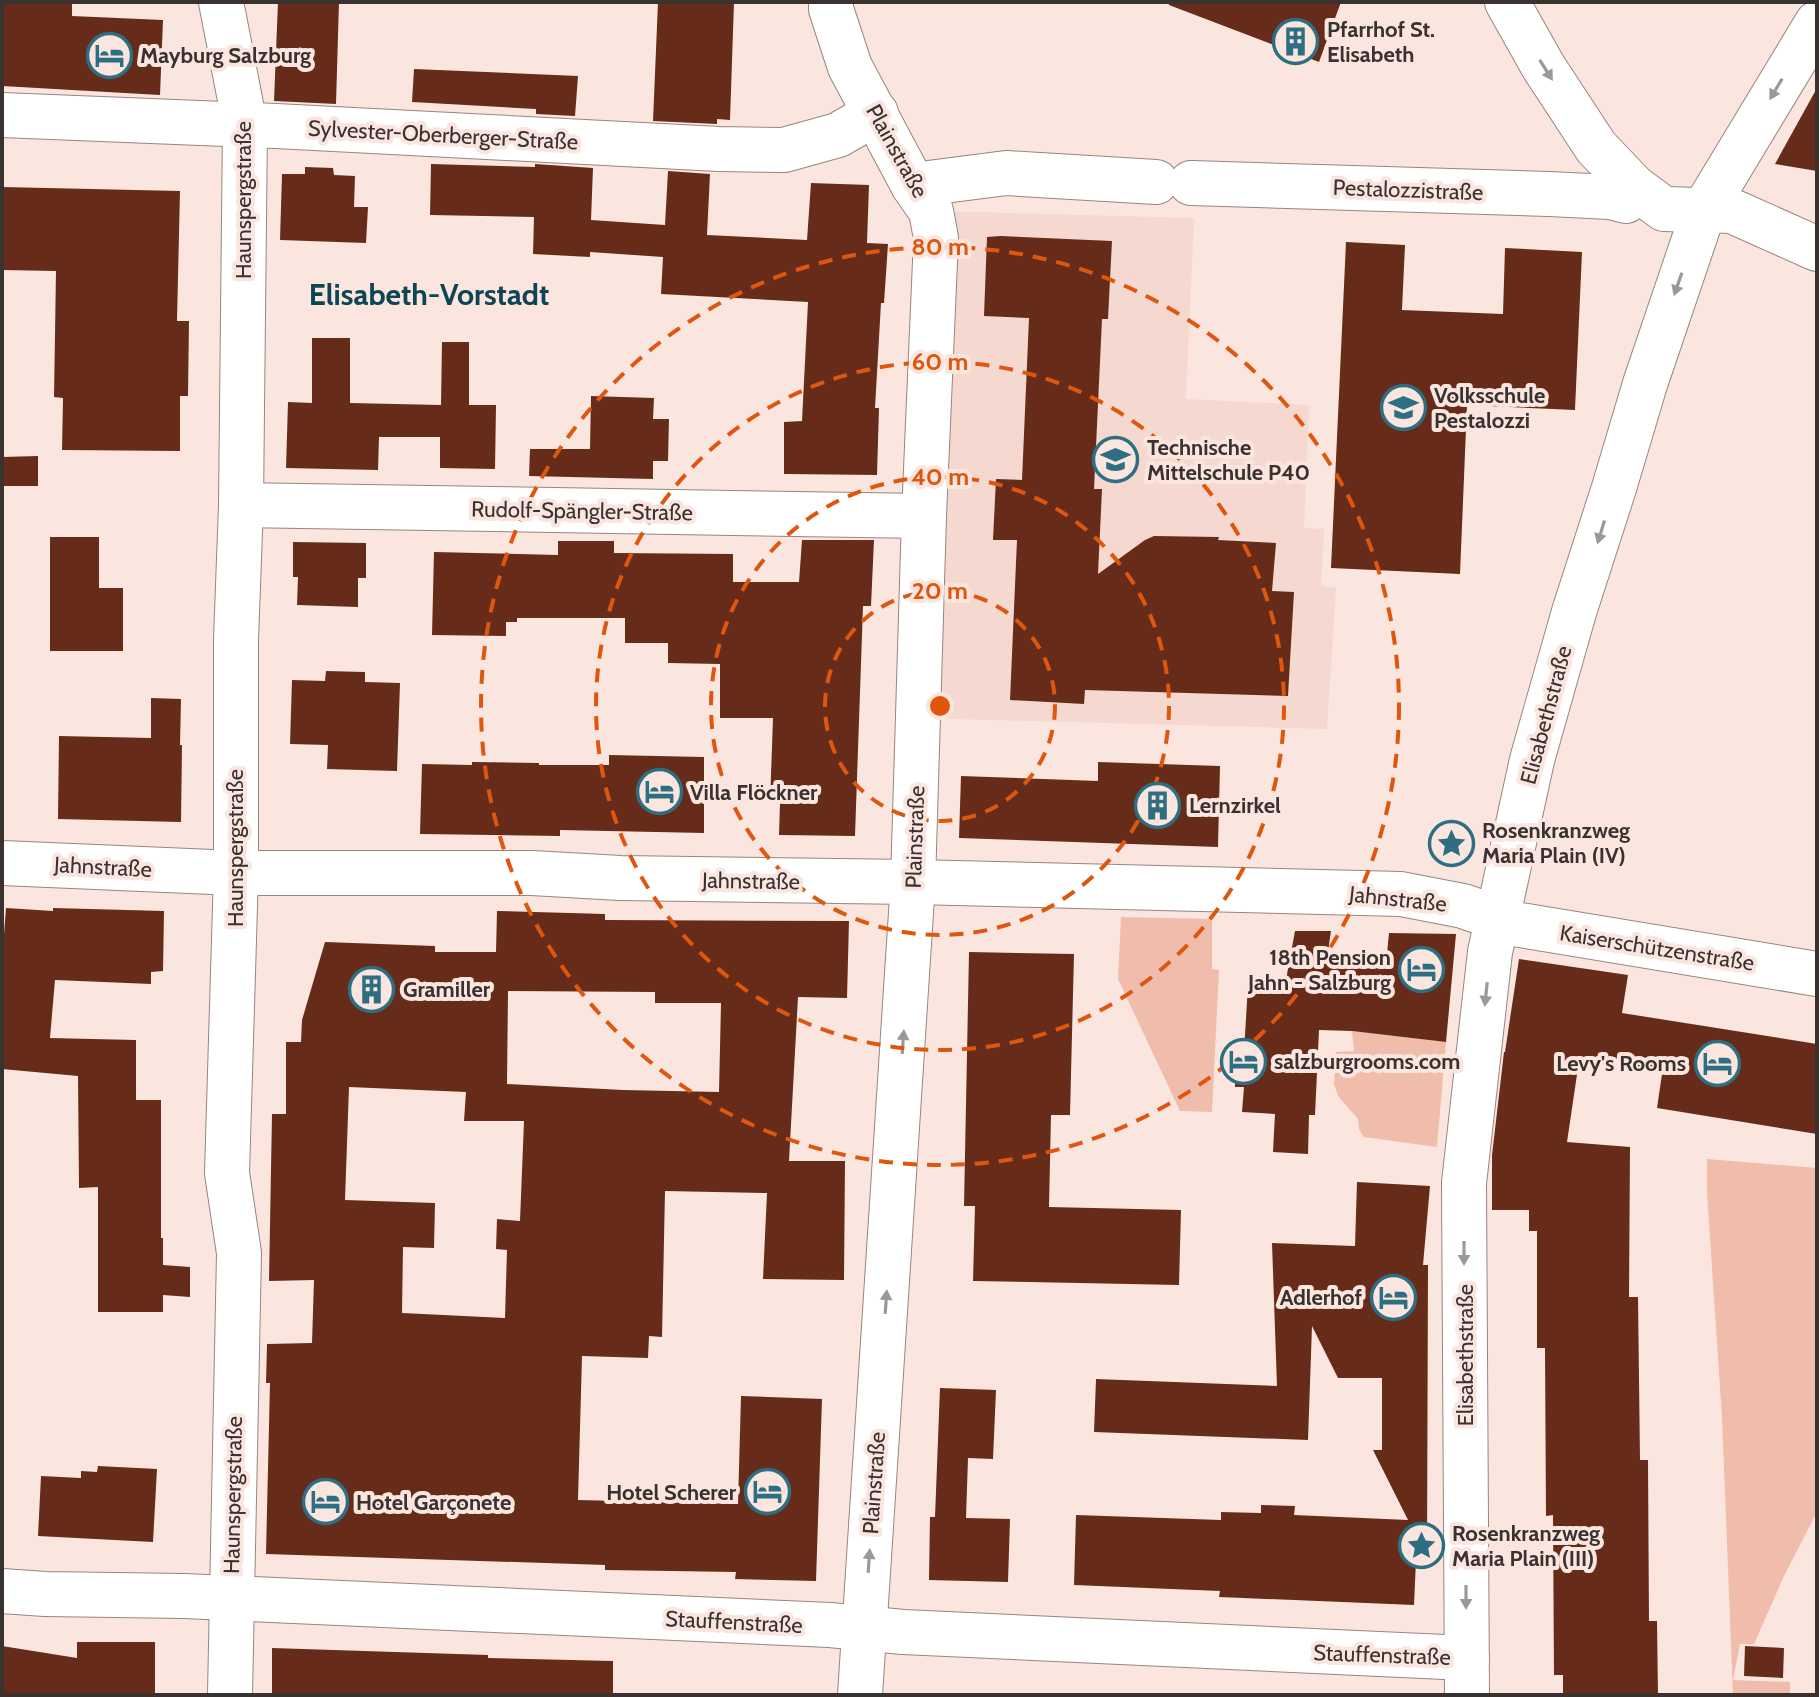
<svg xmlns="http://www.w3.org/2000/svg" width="1819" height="1697" viewBox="0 0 1819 1697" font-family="Cabin,sans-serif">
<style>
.built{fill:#f5d8cf}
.green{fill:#f0bcab}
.building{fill:#662c19;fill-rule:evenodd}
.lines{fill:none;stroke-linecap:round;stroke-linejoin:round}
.minor-casing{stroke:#98857f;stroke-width:46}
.minor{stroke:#fff;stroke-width:44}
.oneway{fill:#9c9898}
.ring{fill:none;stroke:#df570e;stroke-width:4;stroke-dasharray:14 10}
.labels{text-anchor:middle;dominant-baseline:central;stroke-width:8;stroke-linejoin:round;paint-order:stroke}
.poi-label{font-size:22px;font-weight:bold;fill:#3a3230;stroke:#fbe6df;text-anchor:start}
.street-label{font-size:22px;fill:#3a3230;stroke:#fbe6df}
.district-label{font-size:30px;font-weight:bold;fill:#0f4454;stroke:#fbe6df}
.centre{fill:#df570e;stroke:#fbe6df;stroke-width:4}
.ring-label{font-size:24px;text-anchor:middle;font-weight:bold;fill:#df570e;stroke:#fbe6df;stroke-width:8;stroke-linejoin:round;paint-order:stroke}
</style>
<rect width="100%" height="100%" fill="#fbe6df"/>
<!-- built -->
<path class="built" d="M 931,211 L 1194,218 L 1186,399 L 1309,405 L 1304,528 L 1324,529 L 1321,586 L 1336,588 L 1327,729 L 919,718 Z"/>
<!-- green -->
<g class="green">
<path d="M 1121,917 L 1212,919 L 1212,969 L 1219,970 L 1212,1112 L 1180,1111 L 1118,979 Z"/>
<path d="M 1352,1031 L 1446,1042 L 1437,1147 L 1364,1137 L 1359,1129 L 1358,1119 L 1338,1096 L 1334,1084 L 1336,1052 L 1354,1051 Z"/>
<path d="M 1707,1159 L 1817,1168 L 1817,1512 L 1784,1576 L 1754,1644 L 1740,1644 L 1733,1680 L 1790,1682 L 1790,1695 L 1733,1695 L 1722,1417 L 1707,1193 Z"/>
</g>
<!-- building -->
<g class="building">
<path d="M 2,2 L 72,2 L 72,16 L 163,20 L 160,95 L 2,86 Z"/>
<path d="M 278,2 L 339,2 L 336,104 L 274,101 Z"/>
<path d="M 658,2 L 734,2 L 730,120 L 717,119 L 717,124 L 653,121 Z"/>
<path d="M 1169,2 L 1341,2 L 1319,62 L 1169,5 Z"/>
<path d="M 414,69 L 578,76 L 575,116 L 536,114 L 536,109 L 412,102 Z"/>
<path d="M 1817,88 L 1817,171 L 1775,164 Z"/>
<path d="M 431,164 L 535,167 L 535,164 L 593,168 L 591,220 L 665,225 L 668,171 L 710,174 L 707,235 L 807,240 L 811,183 L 869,185 L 867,243 L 888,244 L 884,303 L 881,303 L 875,408 L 879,408 L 877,475 L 784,474 L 784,422 L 802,421 L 808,302 L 661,294 L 663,257 L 590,252 L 590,257 L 533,254 L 534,217 L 430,215 Z"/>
<path d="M 305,167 L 333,168 L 334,175 L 355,176 L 354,207 L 368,207 L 366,243 L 280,240 L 282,174 L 305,174 Z"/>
<path d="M 2,187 L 180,191 L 177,321 L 189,321 L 188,396 L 180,396 L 180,451 L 62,450 L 63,398 L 54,397 L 56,271 L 2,270 Z"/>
<path d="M 1000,236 L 1112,241 L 1108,319 L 1102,319 L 1094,489 L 1102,489 L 1098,574 L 1145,540 L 1154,536 L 1219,537 L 1218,540 L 1276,543 L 1272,591 L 1294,592 L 1288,696 L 1085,690 L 1084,704 L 1010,700 L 1017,540 L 993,540 L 996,479 L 1022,480 L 1029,318 L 984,316 L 987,237 Z"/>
<path d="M 1346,242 L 1405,245 L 1402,310 L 1503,314 L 1505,248 L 1582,252 L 1575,410 L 1467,405 L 1460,574 L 1331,568 Z"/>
<path d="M 312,338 L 350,338 L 350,403 L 441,405 L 442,342 L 469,342 L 469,405 L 496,405 L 495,469 L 440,468 L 440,437 L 379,437 L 378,470 L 286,468 L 288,402 L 312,403 Z"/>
<path d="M 591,396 L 654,398 L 653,419 L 669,419 L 668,461 L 653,461 L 653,479 L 529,476 L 530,449 L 590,449 Z"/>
<path d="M 38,456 L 38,486 L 2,486 L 2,457 Z"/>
<path d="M 50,537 L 99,537 L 99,588 L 123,588 L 123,651 L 50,651 Z"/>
<path d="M 802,540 L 874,540 L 871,606 L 863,606 L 855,836 L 779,835 L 780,803 L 770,803 L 773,718 L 720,718 L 720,664 L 668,663 L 668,643 L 625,643 L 625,618 L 517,618 L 517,622 L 506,622 L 506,636 L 432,635 L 434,552 L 558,555 L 558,541 L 614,541 L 614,553 L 733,554 L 733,582 L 799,582 Z"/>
<path d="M 293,542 L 366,543 L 366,578 L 358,578 L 358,607 L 297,605 L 298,577 L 293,577 Z"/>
<path d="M 326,671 L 365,672 L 365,682 L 400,683 L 397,771 L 327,769 L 328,745 L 290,744 L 292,680 L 325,681 Z"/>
<path d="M 151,698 L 181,699 L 180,745 L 182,745 L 181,822 L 58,819 L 59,736 L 151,738 Z"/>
<path d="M 609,755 L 704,757 L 704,833 L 560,830 L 560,836 L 420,834 L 422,764 L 472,765 L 472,762 L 539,763 L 539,765 L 609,765 Z"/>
<path d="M 1098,762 L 1220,766 L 1218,847 L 959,838 L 961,776 L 1098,781 Z"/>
<path d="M 6,908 L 53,911 L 53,908 L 164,911 L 163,971 L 151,972 L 151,984 L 55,980 L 50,1038 L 136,1040 L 136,1100 L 161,1100 L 161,1238 L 163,1238 L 163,1265 L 190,1267 L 190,1297 L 163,1295 L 163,1312 L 98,1312 L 98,1187 L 79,1188 L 78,1076 L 2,1069 L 2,961 Z"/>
<path d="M 497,911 L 605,914 L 605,920 L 849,921 L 847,998 L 798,997 L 789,1161 L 845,1161 L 844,1280 L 763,1279 L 767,1193 L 665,1191 L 662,1337 L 649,1336 L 648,1358 L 582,1356 L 578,1500 L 738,1504 L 741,1396 L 822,1399 L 816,1581 L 735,1579 L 736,1572 L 605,1570 L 605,1565 L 266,1554 L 270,1383 L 266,1383 L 267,1344 L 312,1343 L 314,1280 L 269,1281 L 272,1114 L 286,1114 L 286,1042 L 301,1042 L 302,1020 L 325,942 L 435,946 L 435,952 L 496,952 ZM 508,991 L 655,992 L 655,1003 L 721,1003 L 719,1092 L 623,1090 L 507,1084 ZM 349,1087 L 466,1092 L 464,1121 L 524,1121 L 520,1221 L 497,1219 L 496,1249 L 507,1250 L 505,1318 L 402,1313 L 403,1247 L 434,1248 L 435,1203 L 345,1200 Z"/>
<path d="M 1295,931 L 1331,931 L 1327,958 L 1386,964 L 1389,933 L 1456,934 L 1446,1042 L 1352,1031 L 1319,1030 L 1315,1115 L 1309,1115 L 1308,1154 L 1273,1152 L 1275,1114 L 1242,1112 L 1244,1087 L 1235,1087 L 1236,1052 L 1244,1052 L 1248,984 L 1285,985 Z"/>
<path d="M 969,952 L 1074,954 L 1070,1115 L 1051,1115 L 1049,1207 L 1181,1210 L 1179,1285 L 973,1281 L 975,1206 L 964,1206 Z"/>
<path d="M 1519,959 L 1628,975 L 1622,1013 L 1817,1044 L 1817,1134 L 1657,1108 L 1662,1074 L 1579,1061 L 1567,1142 L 1630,1147 L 1629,1297 L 1638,1297 L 1640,1460 L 1648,1460 L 1649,1621 L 1657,1621 L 1658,1695 L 1563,1695 L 1563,1675 L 1554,1675 L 1553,1515 L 1546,1516 L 1545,1348 L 1537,1348 L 1537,1231 L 1529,1231 L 1529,1210 L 1492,1210 L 1492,1155 L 1504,1052 L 1505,1052 Z"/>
<path d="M 1357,1182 L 1430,1186 L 1423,1265 L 1428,1265 L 1427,1558 L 1417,1538 L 1414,1605 L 1219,1597 L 1220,1591 L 1074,1585 L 1076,1515 L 1221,1520 L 1221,1512 L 1261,1513 L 1261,1505 L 1295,1506 L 1294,1515 L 1408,1520 L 1373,1450 L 1382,1450 L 1382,1378 L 1338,1378 L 1312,1326 L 1308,1440 L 1094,1432 L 1096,1379 L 1277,1386 L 1272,1243 L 1355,1246 Z"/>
<path d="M 940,1388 L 996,1390 L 993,1459 L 968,1458 L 966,1518 L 1010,1519 L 1008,1582 L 929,1580 L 930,1517 L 935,1517 Z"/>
<path d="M 98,1466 L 157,1469 L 153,1542 L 38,1536 L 41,1476 L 81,1478 L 81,1471 L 97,1472 Z"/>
<path d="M 77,1642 L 155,1642 L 155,1695 L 2,1695 L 2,1646 L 77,1658 Z"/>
<path d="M 1745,1646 L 1784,1648 L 1783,1678 L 1744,1676 Z"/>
<path d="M 272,1648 L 488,1655 L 488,1658 L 613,1661 L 613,1695 L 272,1695 Z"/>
</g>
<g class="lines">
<defs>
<g id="minor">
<path d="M 221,2 L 245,125 L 241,505 L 236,640 L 236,873 L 227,1173 L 239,1253 L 230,1695"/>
<path d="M 831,2 L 831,9 L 850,67 L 913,185 L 931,211 L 936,238 L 924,516 L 913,882 L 860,1695"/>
<path d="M 1507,2 L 1543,66 L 1596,147 L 1634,187 L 1664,209 L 1732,211 L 1817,249"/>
<path d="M 2,115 L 276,126 L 719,149 L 784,150 L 838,135 L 876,113"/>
<path d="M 1191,183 L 1549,194 L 1610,197 L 1626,201"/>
<path d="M 913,185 L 1006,173 L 1156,182"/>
<path d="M 241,505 L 924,516"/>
<path d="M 2,863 L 236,873 L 532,873 L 620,878 L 913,882 L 1401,894 L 1463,906 L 1514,924 L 1817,974"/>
<path d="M 2,1591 L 45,1594 L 184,1596 L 830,1625 L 903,1632 L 1467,1658"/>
<path d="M 1467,1695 L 1464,1183 L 1490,952 L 1532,760 L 1574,612 L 1614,488 L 1645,384 L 1704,210 L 1817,23"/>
</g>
</defs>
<!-- minor casing -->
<use href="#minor" class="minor-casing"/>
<!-- minor -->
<use href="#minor" class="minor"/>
</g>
<!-- one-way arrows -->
<defs><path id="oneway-solid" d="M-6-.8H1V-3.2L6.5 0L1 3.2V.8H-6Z" transform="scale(2)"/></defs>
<g class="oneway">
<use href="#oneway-solid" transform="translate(1546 70) rotate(58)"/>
<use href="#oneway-solid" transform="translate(1776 89) rotate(121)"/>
<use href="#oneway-solid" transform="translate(1678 284) rotate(109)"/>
<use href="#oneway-solid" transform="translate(1601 532) rotate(107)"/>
<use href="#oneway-solid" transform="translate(1486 994) rotate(96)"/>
<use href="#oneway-solid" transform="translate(903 1042) rotate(-86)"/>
<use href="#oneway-solid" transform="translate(1464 1253) rotate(90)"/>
<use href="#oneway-solid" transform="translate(886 1302) rotate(-86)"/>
<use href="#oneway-solid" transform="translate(869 1561) rotate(-86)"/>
<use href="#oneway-solid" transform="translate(1466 1597) rotate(90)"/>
</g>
<!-- distance rings -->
<g class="ring">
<circle cx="940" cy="706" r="115"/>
<circle cx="940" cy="706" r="229"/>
<circle cx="940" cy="706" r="344"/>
<circle cx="940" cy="706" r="459"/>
</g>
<!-- icons -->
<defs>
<symbol id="building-ring" viewBox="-11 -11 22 22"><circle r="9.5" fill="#fbe6df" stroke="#2e6e82" stroke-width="1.5"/><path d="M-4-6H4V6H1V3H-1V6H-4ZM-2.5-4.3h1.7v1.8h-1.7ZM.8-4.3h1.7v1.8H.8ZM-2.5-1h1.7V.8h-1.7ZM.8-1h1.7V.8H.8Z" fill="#2e6e82"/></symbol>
<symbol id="hotel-ring" viewBox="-11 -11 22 22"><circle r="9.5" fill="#fbe6df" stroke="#2e6e82" stroke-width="1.5"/><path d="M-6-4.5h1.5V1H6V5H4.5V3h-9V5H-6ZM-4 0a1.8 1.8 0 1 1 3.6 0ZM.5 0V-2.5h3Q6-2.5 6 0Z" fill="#2e6e82"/></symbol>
<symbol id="school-ring" viewBox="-11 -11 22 22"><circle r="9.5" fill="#fbe6df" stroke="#2e6e82" stroke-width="1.5"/><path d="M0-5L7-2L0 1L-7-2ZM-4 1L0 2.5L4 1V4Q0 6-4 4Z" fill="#2e6e82"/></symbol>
<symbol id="sight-ring" viewBox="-11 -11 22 22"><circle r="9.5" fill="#fbe6df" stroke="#2e6e82" stroke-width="1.5"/><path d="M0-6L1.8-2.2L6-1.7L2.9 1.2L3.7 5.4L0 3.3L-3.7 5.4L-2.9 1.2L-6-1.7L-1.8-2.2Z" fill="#2e6e82"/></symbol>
</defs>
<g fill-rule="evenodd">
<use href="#building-ring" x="1270" y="16" width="51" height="51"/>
<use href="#hotel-ring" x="84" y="30" width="51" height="51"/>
<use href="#school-ring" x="1378" y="382" width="51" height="51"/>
<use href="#school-ring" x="1090" y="434" width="51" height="51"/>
<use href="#hotel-ring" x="634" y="766" width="51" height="51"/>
<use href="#building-ring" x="1132" y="780" width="51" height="51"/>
<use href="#sight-ring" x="1426" y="818" width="51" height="51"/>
<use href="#hotel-ring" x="1396" y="944" width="51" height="51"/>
<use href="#building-ring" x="346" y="964" width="51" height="51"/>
<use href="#hotel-ring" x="1218" y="1036" width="51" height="51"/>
<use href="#hotel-ring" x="1692" y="1038" width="51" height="51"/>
<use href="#hotel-ring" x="1368" y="1272" width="51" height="51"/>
<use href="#hotel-ring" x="742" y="1466" width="51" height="51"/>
<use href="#hotel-ring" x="300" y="1476" width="51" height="51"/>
<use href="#sight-ring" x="1396" y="1520" width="51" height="51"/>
</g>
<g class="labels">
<!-- poi labels -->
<g class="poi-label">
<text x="1327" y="29">Pfarrhof St.<tspan x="1327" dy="25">Elisabeth</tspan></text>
<text x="140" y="55">Mayburg Salzburg</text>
<text x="1434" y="395">Volksschule<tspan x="1434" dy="25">Pestalozzi</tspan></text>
<text x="1147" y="447">Technische<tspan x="1147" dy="25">Mittelschule P40</tspan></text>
<text x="690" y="792">Villa Flöckner</text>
<text x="1189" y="805">Lernzirkel</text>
<text x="1482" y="830">Rosenkranzweg<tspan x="1482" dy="25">Maria Plain (IV)</tspan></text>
<text x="1391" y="957" text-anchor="end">18th Pension<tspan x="1391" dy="25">Jahn - Salzburg</tspan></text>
<text x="403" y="989">Gramiller</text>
<text x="1274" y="1061">salzburgrooms.com</text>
<text x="1686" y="1063" text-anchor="end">Levy's Rooms</text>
<text x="1362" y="1297" text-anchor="end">Adlerhof</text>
<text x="736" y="1492" text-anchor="end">Hotel Scherer</text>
<text x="356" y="1502">Hotel Garçonete</text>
<text x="1452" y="1533">Rosenkranzweg<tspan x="1452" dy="25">Maria Plain (III)</tspan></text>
</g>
<!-- street labels -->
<g class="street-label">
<text transform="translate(443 135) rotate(3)">Sylvester-Oberberger-Straße</text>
<text transform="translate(897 151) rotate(61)">Plainstraße</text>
<text transform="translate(1408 190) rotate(2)">Pestalozzistraße</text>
<text transform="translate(243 200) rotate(-90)">Haunspergstraße</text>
<text transform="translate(582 511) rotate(1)">Rudolf-Spängler-Straße</text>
<text transform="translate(1546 715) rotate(-75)">Elisabethstraße</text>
<text transform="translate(915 837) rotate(-88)">Plainstraße</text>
<text transform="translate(235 848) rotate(-90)">Haunspergstraße</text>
<text transform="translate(103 867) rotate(3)">Jahnstraße</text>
<text transform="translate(751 881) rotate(1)">Jahnstraße</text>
<text transform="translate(1398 899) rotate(6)">Jahnstraße</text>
<text transform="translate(1657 948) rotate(9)">Kaiserschützenstraße</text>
<text transform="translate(1465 1355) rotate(-90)">Elisabethstraße</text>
<text transform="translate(874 1483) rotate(-86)">Plainstraße</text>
<text transform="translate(233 1495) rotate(-89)">Haunspergstraße</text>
<text transform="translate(734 1622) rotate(3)">Stauffenstraße</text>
<text transform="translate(1382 1655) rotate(2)">Stauffenstraße</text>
</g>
<!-- district labels -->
<g class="district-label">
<text x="429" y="294">Elisabeth-Vorstadt</text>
</g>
</g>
<circle cx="940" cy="706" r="12" class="centre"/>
<g class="ring-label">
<text x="940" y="255">80 m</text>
<text x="940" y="370">60 m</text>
<text x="940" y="485">40 m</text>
<text x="940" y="599">20 m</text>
</g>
<!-- border -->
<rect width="1819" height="1697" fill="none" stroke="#3a3230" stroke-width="8"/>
</svg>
